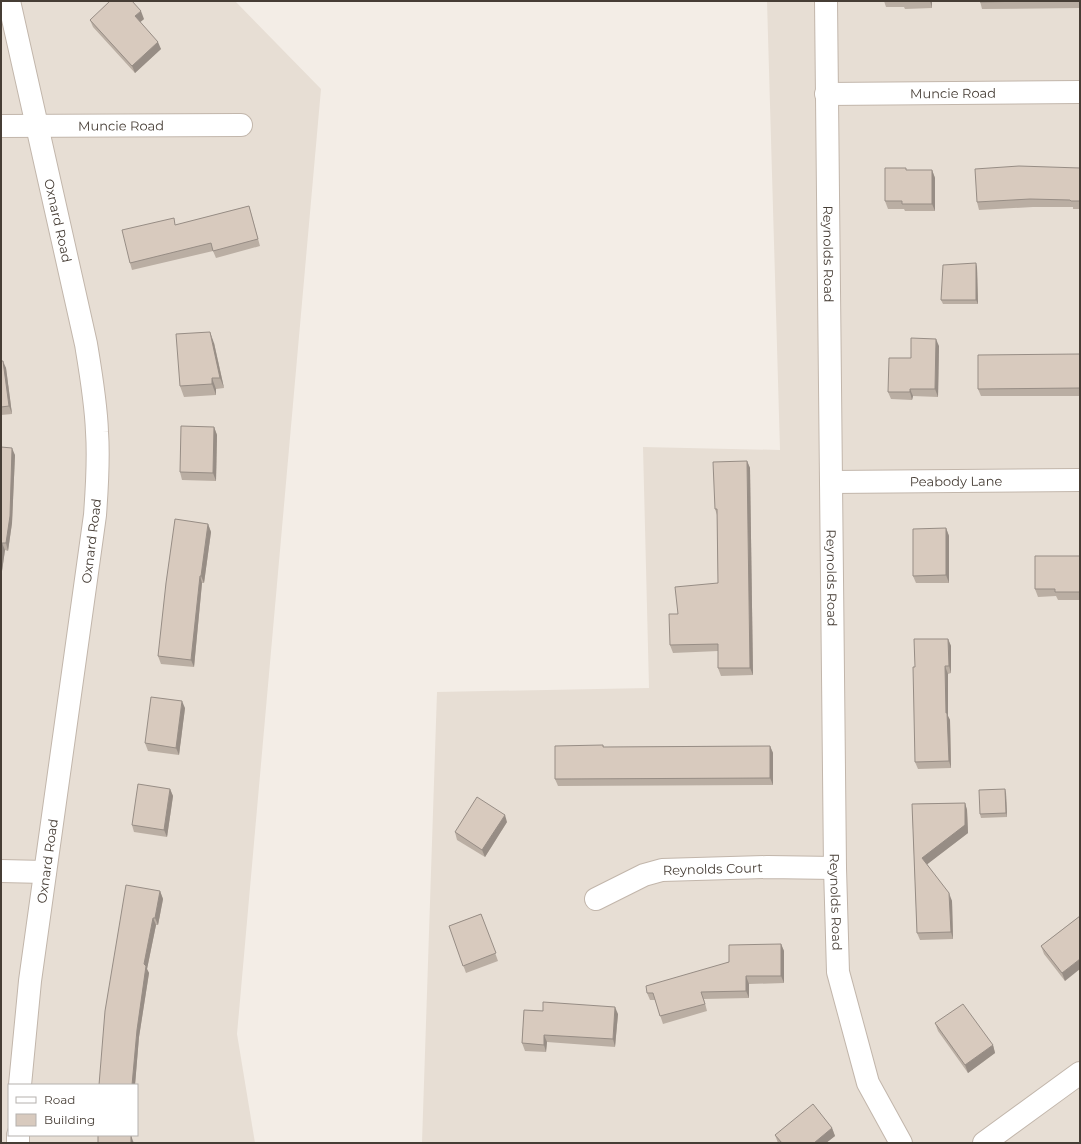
<svg xmlns="http://www.w3.org/2000/svg" width="1081" height="1144" viewBox="0 0 1081 1144" font-family="Montserrat,sans-serif">
<style>
.residential{fill:#e7ded4;fill-rule:evenodd}
.lines{fill:none;stroke-linecap:round;stroke-linejoin:round}
.minor-casing{stroke:#c2b6ab;stroke-width:24}
.minor{stroke:#fff;stroke-width:22}
.wall{fill:#baaea3}
.shaded-wall{fill:#978d85}
.building{fill:#d8cabe;stroke:#978d85}
.labels{text-anchor:middle;dominant-baseline:central;stroke-width:4;stroke-linejoin:round;paint-order:stroke}
.street-label{font-size:13px;fill:#463d35;stroke:#fff}
</style>
<rect width="100%" height="100%" fill="#f3ede6"/>
<!-- residential -->
<g class="residential">
<path d="M 1,1 L 235,1 L 321,89 L 237,1034 L 255,1143 L 1,1143 ZM 9,1085 L 137,1085 L 137,1135 L 9,1135 Z"/>
<path d="M 767,1 L 1080,1 L 1080,1143 L 422,1143 L 437,692 L 649,688 L 643,447 L 780,450 Z"/>
</g>
<g class="lines">
<defs>
<g id="minor">
<path id="s1" d="M 9,1 L 86,344 C 91,374 96,403 97,432 C 99,460 97,488 95,515 L 30,981 L 20,1085"/>
<path id="s2" d="M 826,1 L 835,868 L 838,972 L 868,1083 L 901,1143"/>
<path id="s3" d="M 826,94 L 1080,92"/>
<path id="s4" d="M 1,126 L 241,125"/>
<path id="s5" d="M 831,482 L 1080,480"/>
<path d="M 1,871 L 45,872"/>
<path id="s6" d="M 596,899 L 644,875 L 662,870 L 767,867 L 835,868"/>
<path d="M 18,1143 L 18,1135"/>
<path d="M 984,1143 L 1080,1073"/>
</g>
</defs>
<!-- minor casing -->
<use href="#minor" class="minor-casing"/>
<!-- minor -->
<use href="#minor" class="minor"/>
</g>
<!-- wall -->
<g class="wall">
<path d="M 884,1 L 932,1 L 932,8 L 905,9 L 904,7 L 886,7 Z"/>
<path d="M 980,1 L 1080,1 L 1080,8 L 982,9 Z"/>
<path d="M 144,19 L 140,22 L 161,49 L 135,73 L 93,27 L 90,20 Z"/>
<path d="M 906,168 L 906,170 L 932,170 L 935,178 L 935,211 L 905,211 L 904,209 L 888,209 L 885,201 Z"/>
<path d="M 1080,168 L 1080,209 L 1073,209 L 1073,207 L 1033,207 L 979,210 L 977,202 Z"/>
<path d="M 249,206 L 251,213 L 260,246 L 216,258 L 213,251 L 132,270 L 130,263 L 176,225 Z"/>
<path d="M 977,267 L 978,304 L 943,304 L 941,300 Z"/>
<path d="M 214,343 L 224,388 L 216,389 L 216,395 L 184,397 L 180,386 Z"/>
<path d="M 939,346 L 938,397 L 913,396 L 912,400 L 891,399 L 888,392 L 911,358 Z"/>
<path d="M 1080,354 L 1080,396 L 981,396 L 978,389 Z"/>
<path d="M 1,361 L 6,368 L 12,414 L 1,415 Z"/>
<path d="M 214,427 L 217,435 L 216,481 L 182,480 L 180,472 Z"/>
<path d="M 1,447 L 15,455 L 12,523 L 8,551 L 5,550 L 1,578 Z"/>
<path d="M 747,461 L 750,468 L 753,675 L 721,676 L 718,668 L 718,651 L 673,653 L 670,645 L 678,614 L 718,583 L 717,515 L 715,509 Z"/>
<path d="M 208,524 L 211,532 L 204,583 L 202,583 L 194,667 L 161,664 L 158,656 Z"/>
<path d="M 946,528 L 949,536 L 949,583 L 916,583 L 913,576 Z"/>
<path d="M 1080,556 L 1080,600 L 1058,600 L 1056,596 L 1038,597 L 1035,589 Z"/>
<path d="M 948,639 L 951,646 L 951,673 L 948,674 L 948,716 L 950,720 L 951,768 L 918,769 L 915,762 L 915,667 Z"/>
<path d="M 185,708 L 179,755 L 148,751 L 145,743 Z"/>
<path d="M 603,745 L 604,747 L 770,746 L 773,753 L 773,785 L 558,786 L 555,779 Z"/>
<path d="M 170,789 L 173,796 L 167,837 L 134,832 L 132,825 Z"/>
<path d="M 1006,793 L 1007,817 L 981,818 L 980,814 Z"/>
<path d="M 965,803 L 967,810 L 968,833 L 927,864 L 952,901 L 953,939 L 920,940 L 917,933 L 912,804 Z"/>
<path d="M 507,822 L 485,857 L 457,840 L 455,832 Z"/>
<path d="M 160,891 L 163,899 L 158,925 L 156,925 L 147,969 L 149,973 L 139,1037 L 135,1085 L 99,1085 Z"/>
<path d="M 481,914 L 498,961 L 466,973 L 449,926 Z"/>
<path d="M 1080,916 L 1065,981 L 1044,954 L 1041,946 Z"/>
<path d="M 781,944 L 784,951 L 784,983 L 749,984 L 749,998 L 704,999 L 707,1011 L 663,1024 L 655,1000 L 650,1000 L 647,993 L 729,962 Z"/>
<path d="M 524,1010 L 618,1014 L 615,1047 L 547,1042 L 546,1052 L 525,1051 L 522,1043 Z"/>
<path d="M 935,1023 L 993,1045 L 995,1053 L 968,1073 L 938,1031 Z"/>
<path d="M 832,1128 L 835,1136 L 826,1143 L 778,1143 L 775,1135 Z"/>
</g>
<!-- shaded-wall -->
<g class="shaded-wall">
<path d="M 930,1 L 932,1 L 932,8 Z"/>
<path d="M 141,11 L 144,19 L 138,24 L 135,16 Z"/>
<path d="M 158,42 L 161,49 L 135,73 L 132,66 Z"/>
<path d="M 932,170 L 935,178 L 935,211 L 932,204 Z"/>
<path d="M 976,263 L 977,267 L 978,304 L 976,300 Z"/>
<path d="M 210,332 L 214,343 L 224,388 L 220,378 Z"/>
<path d="M 936,339 L 939,346 L 938,397 L 935,389 Z"/>
<path d="M 3,361 L 6,368 L 12,414 L 9,406 Z"/>
<path d="M 212,378 L 216,389 L 216,395 L 212,384 Z"/>
<path d="M 910,389 L 913,396 L 912,400 L 910,392 Z"/>
<path d="M 214,427 L 217,435 L 216,481 L 213,473 Z"/>
<path d="M 12,448 L 15,455 L 12,523 L 8,551 L 6,543 Z"/>
<path d="M 747,461 L 750,468 L 753,675 L 750,668 Z"/>
<path d="M 208,524 L 211,532 L 204,583 L 201,576 Z"/>
<path d="M 946,528 L 949,536 L 949,583 L 946,575 Z"/>
<path d="M 2,543 L 5,550 L 1,578 L 1,552 Z"/>
<path d="M 200,576 L 202,583 L 194,667 L 191,660 Z"/>
<path d="M 948,639 L 951,646 L 951,673 L 949,666 Z"/>
<path d="M 945,666 L 948,674 L 948,716 L 950,720 L 951,768 L 949,761 L 946,713 Z"/>
<path d="M 182,701 L 185,708 L 179,755 L 176,748 Z"/>
<path d="M 770,746 L 773,753 L 773,785 L 770,778 Z"/>
<path d="M 170,789 L 173,796 L 167,837 L 164,830 Z"/>
<path d="M 1005,789 L 1006,793 L 1007,817 L 1006,813 Z"/>
<path d="M 965,803 L 967,810 L 968,833 L 925,866 L 922,858 Z"/>
<path d="M 505,815 L 507,822 L 485,857 L 482,850 Z"/>
<path d="M 160,891 L 163,899 L 158,925 L 155,918 Z"/>
<path d="M 949,893 L 952,901 L 953,939 L 951,932 Z"/>
<path d="M 153,918 L 156,925 L 147,969 L 149,973 L 139,1037 L 135,1085 L 132,1085 L 137,1030 L 144,964 Z"/>
<path d="M 781,944 L 784,951 L 784,983 L 781,976 Z"/>
<path d="M 1080,959 L 1080,969 L 1065,981 L 1062,973 Z"/>
<path d="M 746,976 L 749,984 L 749,998 L 746,991 Z"/>
<path d="M 615,1007 L 618,1014 L 615,1047 L 613,1039 Z"/>
<path d="M 544,1035 L 547,1042 L 546,1052 L 544,1045 Z"/>
<path d="M 993,1045 L 995,1053 L 968,1073 L 965,1065 Z"/>
<path d="M 832,1128 L 835,1136 L 826,1143 L 814,1143 Z"/>
<path d="M 131,1135 L 133,1141 L 134,1143 L 131,1143 Z"/>
</g>
<!-- building -->
<g class="building">
<path d="M 110,1 L 132,1 L 141,11 L 135,16 L 158,42 L 132,66 L 90,20 Z"/>
<path d="M 980,1 L 1028,1 L 980,2 Z"/>
<path d="M 1019,166 L 1080,168 L 1080,201 L 1071,201 L 1070,200 L 1030,199 L 977,202 L 975,169 Z"/>
<path d="M 885,168 L 906,168 L 906,170 L 932,170 L 932,204 L 902,204 L 902,201 L 885,201 Z"/>
<path d="M 249,206 L 258,239 L 213,251 L 211,243 L 130,263 L 122,230 L 174,218 L 175,225 Z"/>
<path d="M 976,263 L 976,300 L 941,300 L 943,265 Z"/>
<path d="M 210,332 L 220,378 L 212,378 L 212,384 L 180,386 L 176,334 Z"/>
<path d="M 911,338 L 936,339 L 935,389 L 910,389 L 910,392 L 888,392 L 889,358 L 911,358 Z"/>
<path d="M 1080,354 L 1080,388 L 978,389 L 978,355 Z"/>
<path d="M 1,361 L 3,361 L 9,406 L 1,407 Z"/>
<path d="M 181,426 L 214,427 L 213,473 L 180,472 Z"/>
<path d="M 1,447 L 12,448 L 10,516 L 6,543 L 2,543 L 1,552 Z"/>
<path d="M 747,461 L 750,668 L 718,668 L 718,644 L 670,645 L 669,614 L 678,614 L 675,587 L 718,583 L 717,509 L 715,509 L 713,462 Z"/>
<path d="M 175,519 L 208,524 L 201,576 L 200,576 L 191,660 L 158,656 L 166,583 Z"/>
<path d="M 946,528 L 946,575 L 913,576 L 913,529 Z"/>
<path d="M 1035,556 L 1080,556 L 1080,592 L 1055,592 L 1055,589 L 1035,589 Z"/>
<path d="M 914,639 L 948,639 L 949,666 L 945,666 L 946,713 L 947,713 L 949,761 L 915,762 L 913,667 L 915,667 Z"/>
<path d="M 151,697 L 182,701 L 176,748 L 145,743 Z"/>
<path d="M 603,745 L 603,747 L 770,746 L 770,778 L 555,779 L 555,746 Z"/>
<path d="M 138,784 L 170,789 L 164,830 L 132,825 Z"/>
<path d="M 1005,789 L 1006,813 L 980,814 L 979,790 Z"/>
<path d="M 477,797 L 505,815 L 482,850 L 455,832 Z"/>
<path d="M 965,803 L 965,825 L 922,858 L 949,893 L 951,932 L 917,933 L 912,804 Z"/>
<path d="M 126,885 L 160,891 L 155,918 L 153,918 L 144,964 L 146,966 L 137,1030 L 132,1085 L 99,1085 L 105,1011 Z"/>
<path d="M 481,914 L 496,953 L 463,966 L 449,926 Z"/>
<path d="M 1080,916 L 1080,959 L 1062,973 L 1041,946 Z"/>
<path d="M 781,944 L 781,976 L 746,976 L 746,991 L 701,992 L 705,1004 L 660,1016 L 653,993 L 647,993 L 646,986 L 729,962 L 729,945 Z"/>
<path d="M 543,1002 L 615,1007 L 613,1039 L 544,1035 L 544,1045 L 522,1043 L 524,1010 L 543,1011 Z"/>
<path d="M 963,1004 L 993,1045 L 965,1065 L 935,1023 Z"/>
<path d="M 813,1104 L 832,1128 L 814,1143 L 782,1143 L 775,1135 Z"/>
<rect x="98" y="1135" width="33" height="8"/>
</g>
<g class="labels">
<!-- street labels -->
<g class="street-label">
<text stroke="none"><textPath href="#s3" startOffset="127">Muncie Road</textPath></text>
<text stroke="none"><textPath href="#s4" startOffset="120">Muncie Road</textPath></text>
<text stroke="none"><textPath href="#s1" startOffset="225">Oxnard Road</textPath></text>
<text stroke="none"><textPath href="#s2" startOffset="253">Reynolds Road</textPath></text>
<text stroke="none"><textPath href="#s5" startOffset="125">Peabody Lane</textPath></text>
<text transform="translate(91 541) rotate(-83)">Oxnard Road</text>
<text stroke="none"><textPath href="#s2" startOffset="577">Reynolds Road</textPath></text>
<text transform="translate(47 861) rotate(-82)">Oxnard Road</text>
<text stroke="none"><textPath href="#s6" startOffset="123">Reynolds Court</textPath></text>
<text stroke="none"><textPath href="#s2" startOffset="901">Reynolds Road</textPath></text>
</g>
</g>
<!-- border -->
<rect width="1081" height="1144" fill="none" stroke="#463d35" stroke-width="4"/>
<!-- legend -->
<rect x="8" y="1084" width="130" height="52" fill="#ffffff" stroke="#b5b1ae"/>
<rect x="16" y="1097" width="20" height="6" fill="#ffffff" stroke="#b5b1ae"/>
<text x="44" y="1104" font-size="12" fill="#463d35">Road</text>
<rect x="16" y="1114" width="20" height="12" fill="#d8cabe" stroke="#b5b1ae"/>
<text x="44" y="1124" font-size="12" fill="#463d35">Building</text>
</svg>
